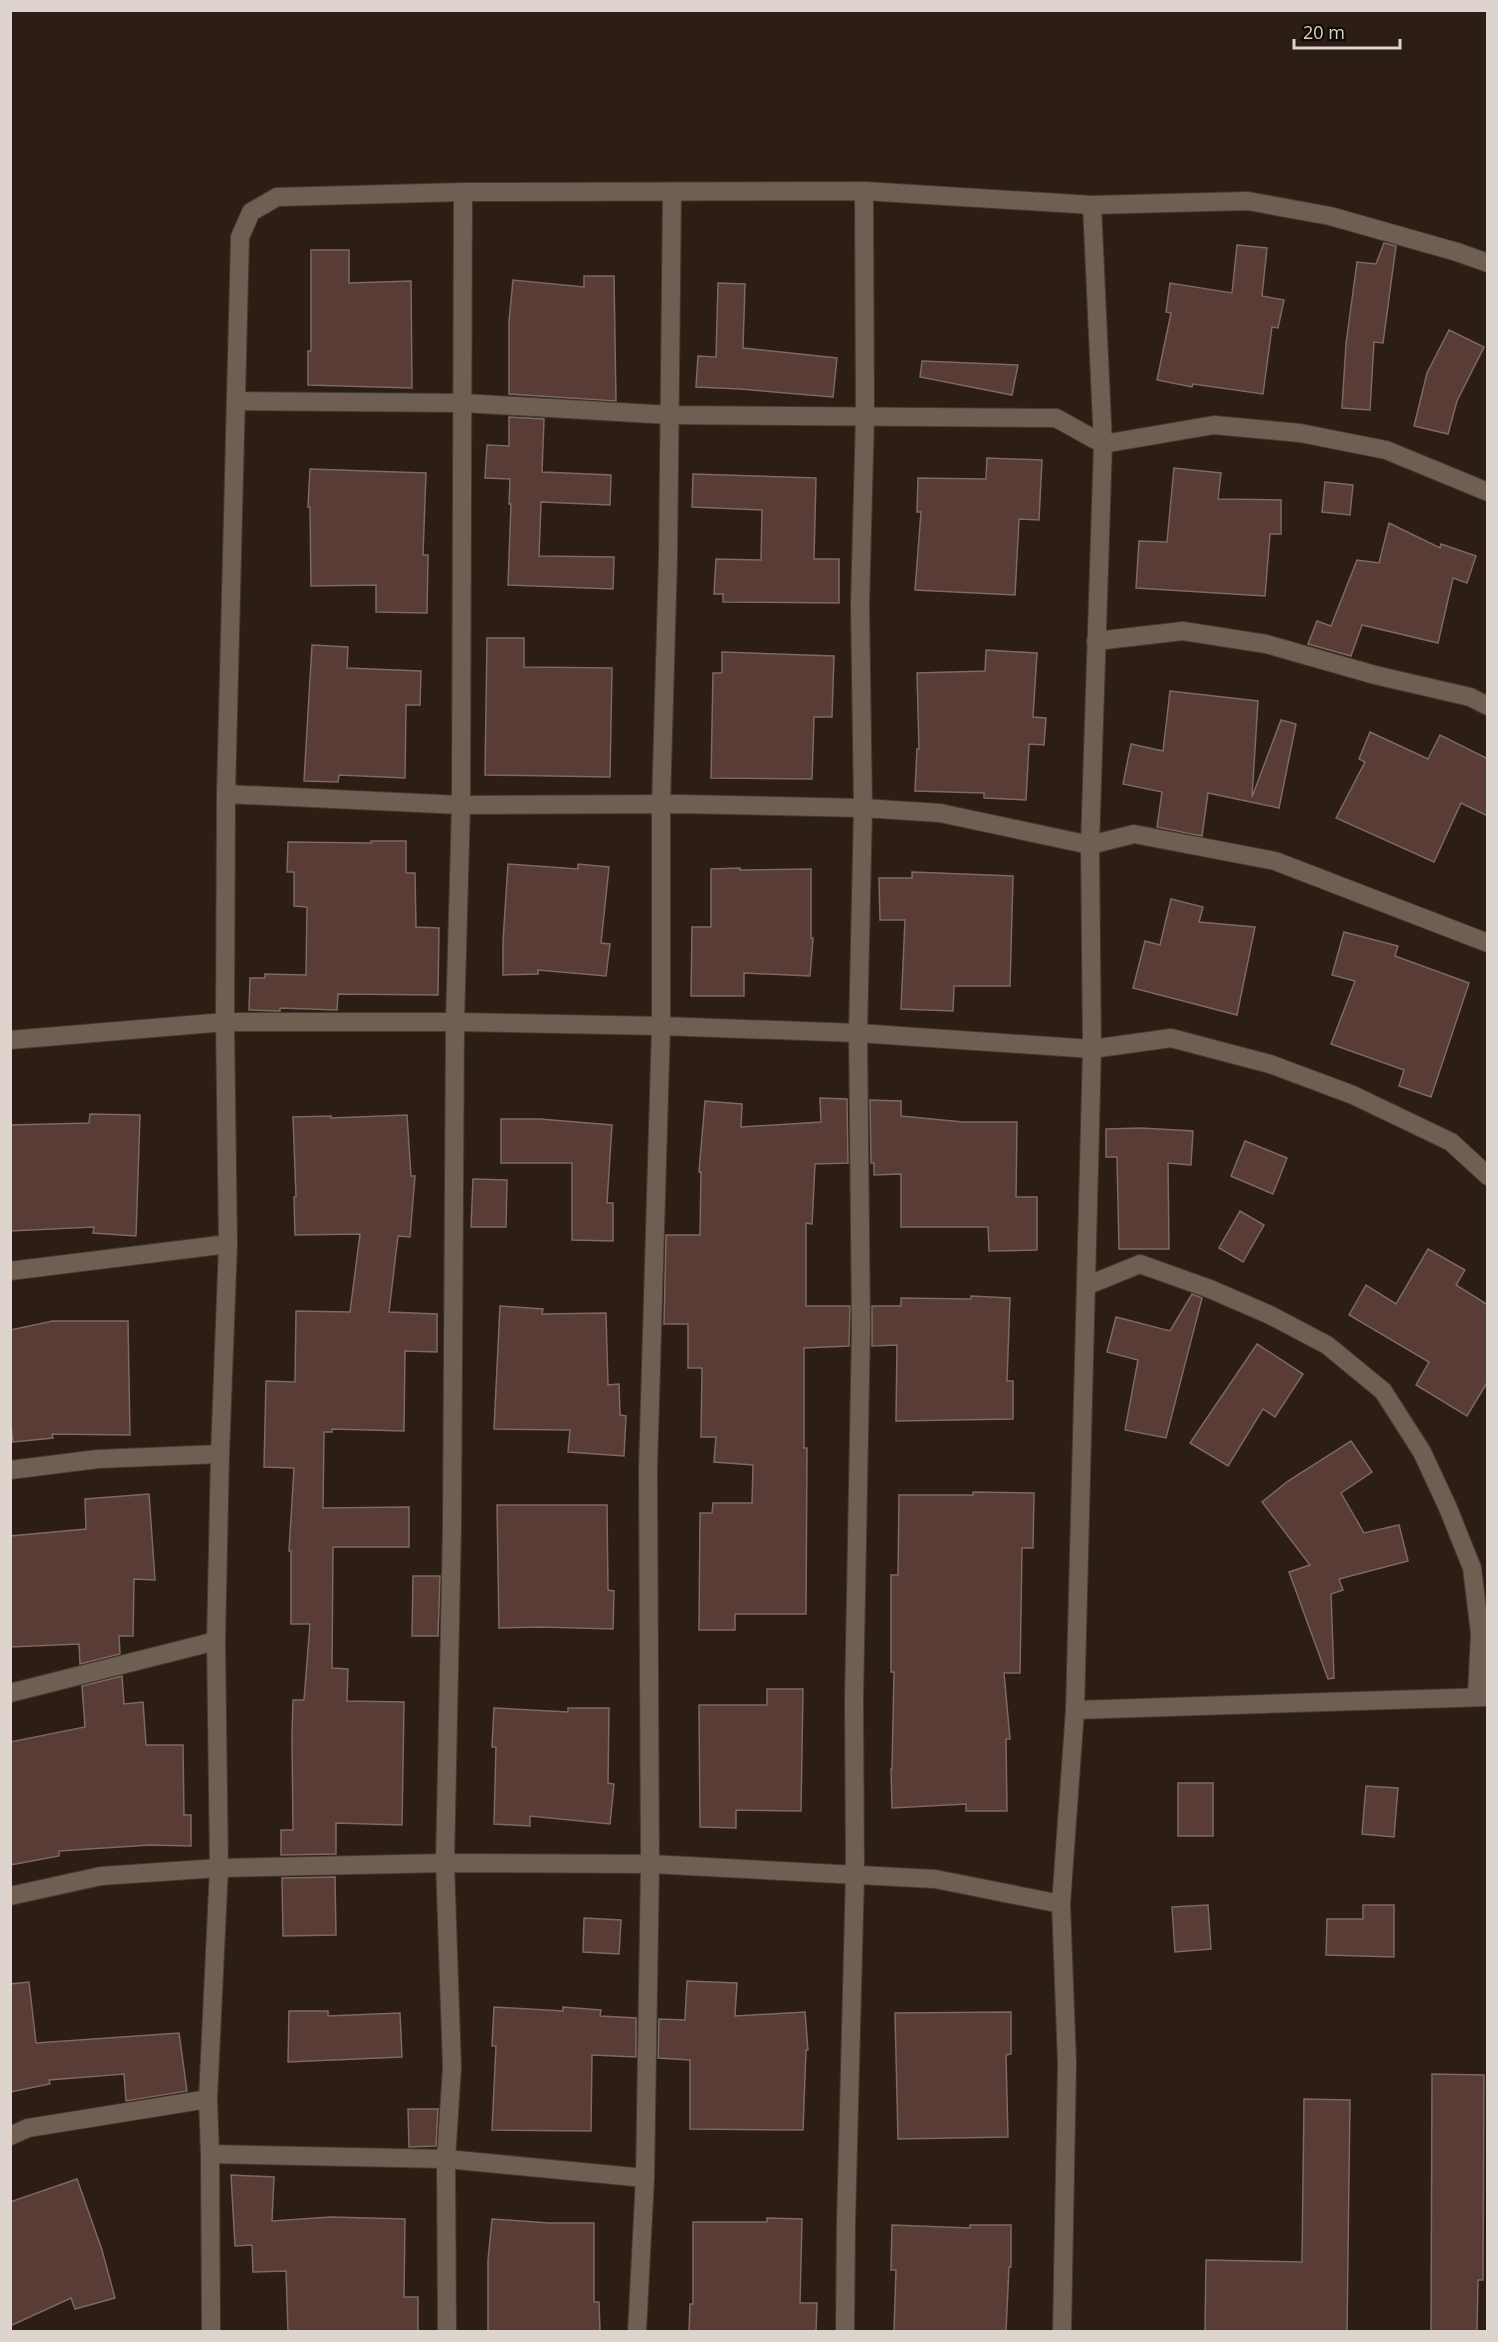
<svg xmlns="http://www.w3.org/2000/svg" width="1498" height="2342" viewBox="0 0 1498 2342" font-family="'Open Sans',sans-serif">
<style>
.building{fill:#583c35;stroke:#7d6863;stroke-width:1.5}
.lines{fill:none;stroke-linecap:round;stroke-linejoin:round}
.minor-casing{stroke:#443933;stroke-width:20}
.minor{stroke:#6f5f53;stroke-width:18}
</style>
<rect width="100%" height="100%" fill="#2c1e14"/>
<!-- building -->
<g class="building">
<path d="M 1384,243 L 1396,246 L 1383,343 L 1374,342 L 1370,410 L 1342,408 L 1346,344 L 1357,262 L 1376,264 Z"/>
<path d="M 1237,245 L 1267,248 L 1262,296 L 1284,300 L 1278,328 L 1272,327 L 1263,394 L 1193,384 L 1192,387 L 1157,380 L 1171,313 L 1166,312 L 1170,283 L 1232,293 Z"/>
<path d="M 311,250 L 349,250 L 349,283 L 411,281 L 412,388 L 308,385 L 308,351 L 311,351 Z"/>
<path d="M 584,276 L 614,276 L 616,401 L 509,394 L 509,321 L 513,280 L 584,287 Z"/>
<path d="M 718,283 L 745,284 L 743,348 L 837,358 L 833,397 L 740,389 L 696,387 L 698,356 L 716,357 Z"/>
<path d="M 1449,330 L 1484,347 L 1457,401 L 1448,434 L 1414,426 L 1427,373 Z"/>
<path d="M 922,361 L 1018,365 L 1012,395 L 920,377 Z"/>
<path d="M 509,417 L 544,419 L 542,472 L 611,475 L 610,505 L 541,502 L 539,556 L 614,557 L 613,589 L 508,585 L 511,504 L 509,504 L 510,479 L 485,478 L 487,445 L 509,446 Z"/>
<path d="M 987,458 L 1042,460 L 1039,520 L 1019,519 L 1015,595 L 915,590 L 921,512 L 917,512 L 918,478 L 986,479 Z"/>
<path d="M 1174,468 L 1221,473 L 1218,499 L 1281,500 L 1281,534 L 1270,534 L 1265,596 L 1136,588 L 1139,541 L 1167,542 Z"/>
<path d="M 310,469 L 426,473 L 423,555 L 428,555 L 427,613 L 376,612 L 376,585 L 311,586 L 310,507 L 308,507 Z"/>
<path d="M 693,474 L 816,478 L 814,559 L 839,559 L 839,603 L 723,602 L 723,594 L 714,594 L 716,559 L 761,560 L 762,510 L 692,507 Z"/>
<path d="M 1325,482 L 1353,485 L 1350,515 L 1322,512 Z"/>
<path d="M 1389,523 L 1440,548 L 1441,544 L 1476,556 L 1467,583 L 1453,578 L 1438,643 L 1362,625 L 1351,656 L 1308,644 L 1317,621 L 1331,626 L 1357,560 L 1379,563 Z"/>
<path d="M 487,638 L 524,638 L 524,667 L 612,668 L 610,777 L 485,775 Z"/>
<path d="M 312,645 L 348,647 L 347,668 L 421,671 L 420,705 L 406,705 L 405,778 L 339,775 L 338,782 L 304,781 Z"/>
<path d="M 986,650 L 1037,653 L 1033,717 L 1046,718 L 1044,745 L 1029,744 L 1026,800 L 984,798 L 984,793 L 915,791 L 917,749 L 919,749 L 917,673 L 985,671 Z"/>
<path d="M 722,652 L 834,656 L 832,717 L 814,717 L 812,779 L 711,778 L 713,673 L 722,673 Z"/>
<path d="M 1170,691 L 1258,701 L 1252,797 L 1281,720 L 1296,724 L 1279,808 L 1208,793 L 1202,836 L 1157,827 L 1162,792 L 1123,784 L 1131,744 L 1163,751 Z"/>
<path d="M 1370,732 L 1428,759 L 1440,735 L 1488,759 L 1488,816 L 1461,803 L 1434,862 L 1336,818 L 1365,762 L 1359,759 Z"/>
<path d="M 371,841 L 406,841 L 406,873 L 415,873 L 416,927 L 439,928 L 438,995 L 338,994 L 337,1010 L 280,1008 L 280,1011 L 249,1010 L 250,978 L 265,978 L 265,974 L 306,975 L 307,907 L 294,906 L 294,872 L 287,872 L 288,842 L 371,843 Z"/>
<path d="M 508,864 L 578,869 L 578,864 L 609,867 L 601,943 L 610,944 L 606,976 L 538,970 L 538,974 L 503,975 L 503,941 Z"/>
<path d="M 740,868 L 740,870 L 811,869 L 811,938 L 813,938 L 810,976 L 744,973 L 744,996 L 691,996 L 692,927 L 711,927 L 711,869 Z"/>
<path d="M 912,872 L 1013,876 L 1010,986 L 954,986 L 953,1011 L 901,1009 L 905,920 L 880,920 L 879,878 L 912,878 Z"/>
<path d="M 1171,899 L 1203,907 L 1199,922 L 1255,927 L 1237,1015 L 1133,988 L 1145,941 L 1160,945 Z"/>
<path d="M 1344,932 L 1398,946 L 1395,956 L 1469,983 L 1431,1097 L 1399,1086 L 1404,1070 L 1331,1044 L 1355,981 L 1332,975 Z"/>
<path d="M 820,1098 L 847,1099 L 848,1163 L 815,1164 L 812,1224 L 806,1223 L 806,1306 L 850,1306 L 849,1346 L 804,1348 L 804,1448 L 807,1448 L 806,1614 L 735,1614 L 735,1630 L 699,1630 L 700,1513 L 712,1513 L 713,1503 L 752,1503 L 753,1465 L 714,1462 L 716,1437 L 701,1437 L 702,1368 L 688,1368 L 688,1324 L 664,1324 L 666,1235 L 700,1235 L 701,1172 L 699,1172 L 705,1101 L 742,1104 L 741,1127 L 821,1122 Z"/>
<path d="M 870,1100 L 901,1101 L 901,1116 L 963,1122 L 1017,1122 L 1016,1197 L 1037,1197 L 1037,1250 L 989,1251 L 988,1227 L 901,1227 L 901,1174 L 874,1175 L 874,1163 L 871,1163 Z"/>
<path d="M 90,1114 L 140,1115 L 136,1236 L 93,1233 L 94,1227 L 10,1231 L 10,1125 L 89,1123 Z"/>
<path d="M 407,1115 L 411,1176 L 415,1176 L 410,1237 L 398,1236 L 389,1312 L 437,1314 L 437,1352 L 405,1351 L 404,1431 L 332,1429 L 332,1432 L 324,1432 L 323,1508 L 409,1507 L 409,1547 L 333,1547 L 332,1668 L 348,1669 L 347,1701 L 404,1702 L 402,1825 L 336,1823 L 336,1854 L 281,1855 L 281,1830 L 293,1830 L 292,1737 L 293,1700 L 304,1700 L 310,1624 L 291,1624 L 291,1551 L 289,1551 L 294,1468 L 264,1467 L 266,1381 L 295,1382 L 296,1311 L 350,1312 L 360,1234 L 295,1235 L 294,1197 L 296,1197 L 293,1117 L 331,1116 L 331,1118 Z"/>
<path d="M 501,1119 L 540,1119 L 612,1125 L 607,1203 L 613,1203 L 613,1241 L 572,1240 L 572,1163 L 501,1163 Z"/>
<path d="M 1141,1128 L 1193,1131 L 1191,1165 L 1168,1163 L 1169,1249 L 1119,1249 L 1117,1157 L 1106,1157 L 1106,1129 Z"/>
<path d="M 1245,1141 L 1287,1158 L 1273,1194 L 1231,1176 Z"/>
<path d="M 473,1179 L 507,1180 L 506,1227 L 471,1227 Z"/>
<path d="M 1240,1211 L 1264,1225 L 1243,1262 L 1219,1248 Z"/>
<path d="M 1428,1249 L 1465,1270 L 1456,1285 L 1488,1305 L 1488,1381 L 1467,1416 L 1416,1385 L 1429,1362 L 1349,1315 L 1366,1285 L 1396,1304 Z"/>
<path d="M 1192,1294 L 1202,1298 L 1166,1438 L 1125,1430 L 1138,1360 L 1107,1352 L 1116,1317 L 1170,1331 Z"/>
<path d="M 971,1296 L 1010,1298 L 1007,1381 L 1013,1381 L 1013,1419 L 896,1421 L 897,1345 L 872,1346 L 872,1306 L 901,1306 L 901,1298 L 971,1299 Z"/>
<path d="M 500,1306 L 543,1309 L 542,1314 L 606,1313 L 608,1385 L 619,1384 L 620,1415 L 626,1416 L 624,1456 L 568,1452 L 570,1430 L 494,1429 Z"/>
<path d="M 53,1321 L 128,1321 L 130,1435 L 52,1434 L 53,1438 L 13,1442 L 10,1416 L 10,1330 Z"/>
<path d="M 1257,1344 L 1303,1374 L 1275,1417 L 1263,1409 L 1228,1466 L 1190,1443 Z"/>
<path d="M 1351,1441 L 1372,1472 L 1341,1493 L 1364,1533 L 1399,1525 L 1408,1561 L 1339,1579 L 1343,1590 L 1331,1594 L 1334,1678 L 1328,1679 L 1289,1572 L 1310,1565 L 1262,1502 L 1288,1481 Z"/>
<path d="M 973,1492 L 1034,1493 L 1033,1548 L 1022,1548 L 1020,1673 L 1004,1673 L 1010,1739 L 1006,1739 L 1007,1811 L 966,1811 L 966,1804 L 892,1808 L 891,1769 L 892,1769 L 894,1672 L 891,1672 L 891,1575 L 898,1575 L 899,1495 L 973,1495 Z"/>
<path d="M 149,1494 L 155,1580 L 134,1579 L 133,1636 L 119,1636 L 120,1654 L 80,1664 L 79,1644 L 10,1647 L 10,1536 L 86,1529 L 85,1499 Z"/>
<path d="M 497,1505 L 607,1505 L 608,1590 L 614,1591 L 613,1629 L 541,1627 L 499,1628 Z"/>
<path d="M 413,1576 L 440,1576 L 438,1636 L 412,1636 Z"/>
<path d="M 122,1676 L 124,1704 L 143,1702 L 146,1745 L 183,1745 L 184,1815 L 191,1815 L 191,1846 L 150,1845 L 59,1851 L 59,1856 L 10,1865 L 10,1742 L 85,1727 L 82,1686 Z"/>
<path d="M 767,1689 L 803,1689 L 801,1811 L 736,1810 L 736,1828 L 700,1827 L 699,1705 L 767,1705 Z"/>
<path d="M 494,1708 L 568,1712 L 568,1708 L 609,1708 L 608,1783 L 614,1784 L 610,1824 L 530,1816 L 530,1826 L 494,1824 L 496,1747 L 492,1747 Z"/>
<rect x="1178" y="1783" width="35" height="53"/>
<path d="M 1366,1786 L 1398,1788 L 1394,1837 L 1362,1834 Z"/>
<path d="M 335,1877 L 336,1935 L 283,1936 L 282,1878 Z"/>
<path d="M 1208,1905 L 1211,1949 L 1175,1952 L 1172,1907 Z"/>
<path d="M 1363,1905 L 1394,1905 L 1394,1957 L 1326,1955 L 1327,1919 L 1363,1919 Z"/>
<path d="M 584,1918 L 621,1920 L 619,1954 L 583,1952 Z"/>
<path d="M 687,1981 L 737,1983 L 735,2016 L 805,2012 L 808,2050 L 806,2050 L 803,2130 L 690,2129 L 690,2060 L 658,2058 L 659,2019 L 685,2020 Z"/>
<path d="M 29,1982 L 36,2043 L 179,2033 L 187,2091 L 126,2101 L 124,2074 L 49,2080 L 50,2084 L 10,2092 L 10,1984 Z"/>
<path d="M 494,2007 L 563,2011 L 563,2007 L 601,2010 L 600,2016 L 636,2018 L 636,2057 L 592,2055 L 591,2131 L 492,2130 L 496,2046 L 492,2046 Z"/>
<path d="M 289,2011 L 328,2011 L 328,2016 L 400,2013 L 402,2057 L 288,2062 Z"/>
<path d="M 1011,2012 L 1011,2054 L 1006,2055 L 1008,2137 L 898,2139 L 895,2013 Z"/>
<path d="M 1432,2074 L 1484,2075 L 1483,2280 L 1478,2280 L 1477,2331 L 1431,2331 Z"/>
<path d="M 1304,2099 L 1350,2100 L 1347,2331 L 1205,2331 L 1206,2260 L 1302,2262 Z"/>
<path d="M 408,2109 L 438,2109 L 436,2146 L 409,2147 Z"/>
<path d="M 231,2175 L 274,2177 L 272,2221 L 331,2217 L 405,2219 L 404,2297 L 418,2297 L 418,2331 L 288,2331 L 286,2271 L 253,2272 L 252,2245 L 235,2246 Z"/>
<path d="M 77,2179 L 102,2250 L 115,2298 L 75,2309 L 71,2298 L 10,2326 L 10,2202 Z"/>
<path d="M 767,2218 L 802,2219 L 800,2303 L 817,2303 L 816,2331 L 689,2331 L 690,2304 L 693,2304 L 693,2222 L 767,2222 Z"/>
<path d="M 492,2219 L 549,2223 L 594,2223 L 594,2302 L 599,2302 L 600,2331 L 488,2331 L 488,2260 Z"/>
<path d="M 892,2225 L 970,2228 L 970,2225 L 1011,2225 L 1011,2267 L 1009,2267 L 1006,2331 L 894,2331 L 896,2270 L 891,2270 Z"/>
</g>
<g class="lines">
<defs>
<g id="minor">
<path d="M 237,401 L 463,403 L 670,415 L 1056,418 L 1103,444 L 1214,425 L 1300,433 L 1386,450 L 1488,492"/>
<path d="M 1096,641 L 1183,631 L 1266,644 L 1375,675 L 1470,697 L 1488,706"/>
<path d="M 226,794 L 461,805 L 679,804 L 863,808 L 940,813 L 1090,845 L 1134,834 L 1275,861 L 1488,943"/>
<path d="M 10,1040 L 225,1022 L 455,1022 L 661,1026 L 858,1033 L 1092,1049 L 1171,1038 L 1270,1064 L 1353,1095 L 1451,1142 L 1488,1176"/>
<path d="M 10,1271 L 228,1244"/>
<path d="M 1086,1286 L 1140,1264 L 1210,1289 L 1270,1315 L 1327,1345 L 1383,1391 L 1422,1452 L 1448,1508 L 1472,1568 L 1480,1633 L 1477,1696"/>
<path d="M 10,1470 L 98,1459 L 220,1454"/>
<path d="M 10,1693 L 216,1641"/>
<path d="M 1075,1710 L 1487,1697"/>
<path d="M 10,1896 L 101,1876 L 219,1868 L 445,1863 L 650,1864 L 935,1879 L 1061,1904"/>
<path d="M 10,2136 L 28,2128 L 208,2099"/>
<path d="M 210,2154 L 446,2159 L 645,2178"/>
<path d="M 211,2332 L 210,2154 L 208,2099 L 219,1868 L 216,1641 L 220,1454 L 228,1244 L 225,1022 L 226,794 L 240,237 L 251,212 L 277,197 L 463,192 L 864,191 L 1092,205 L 1248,201 L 1330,216 L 1457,252 L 1488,263"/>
<path d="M 447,2332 L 446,2159 L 452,2067 L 445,1863 L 452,1527 L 455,1022 L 461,805 L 463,192"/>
<path d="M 637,2332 L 645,2178 L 650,1864 L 648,1469 L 661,1026 L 661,805 L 668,558 L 672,193"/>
<path d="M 845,2332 L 846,2223 L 855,1874 L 854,1700 L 861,1327 L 858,1033 L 863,808 L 860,604 L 865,417 L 864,191"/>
<path d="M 1062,2332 L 1067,2063 L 1061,1904 L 1075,1710 L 1092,1049 L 1090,845 L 1103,444 L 1092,205"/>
</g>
</defs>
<!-- minor casing -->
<use href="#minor" class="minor-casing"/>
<!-- minor -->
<use href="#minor" class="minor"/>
</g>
<!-- border -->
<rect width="1498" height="2342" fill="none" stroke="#ddd4cd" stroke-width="24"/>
<!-- scale -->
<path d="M1294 39v9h106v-9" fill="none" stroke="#ddd4cd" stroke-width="3"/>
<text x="1303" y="39" font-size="18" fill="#ddd4cd" stroke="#100a06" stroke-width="4.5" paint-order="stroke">20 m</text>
</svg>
